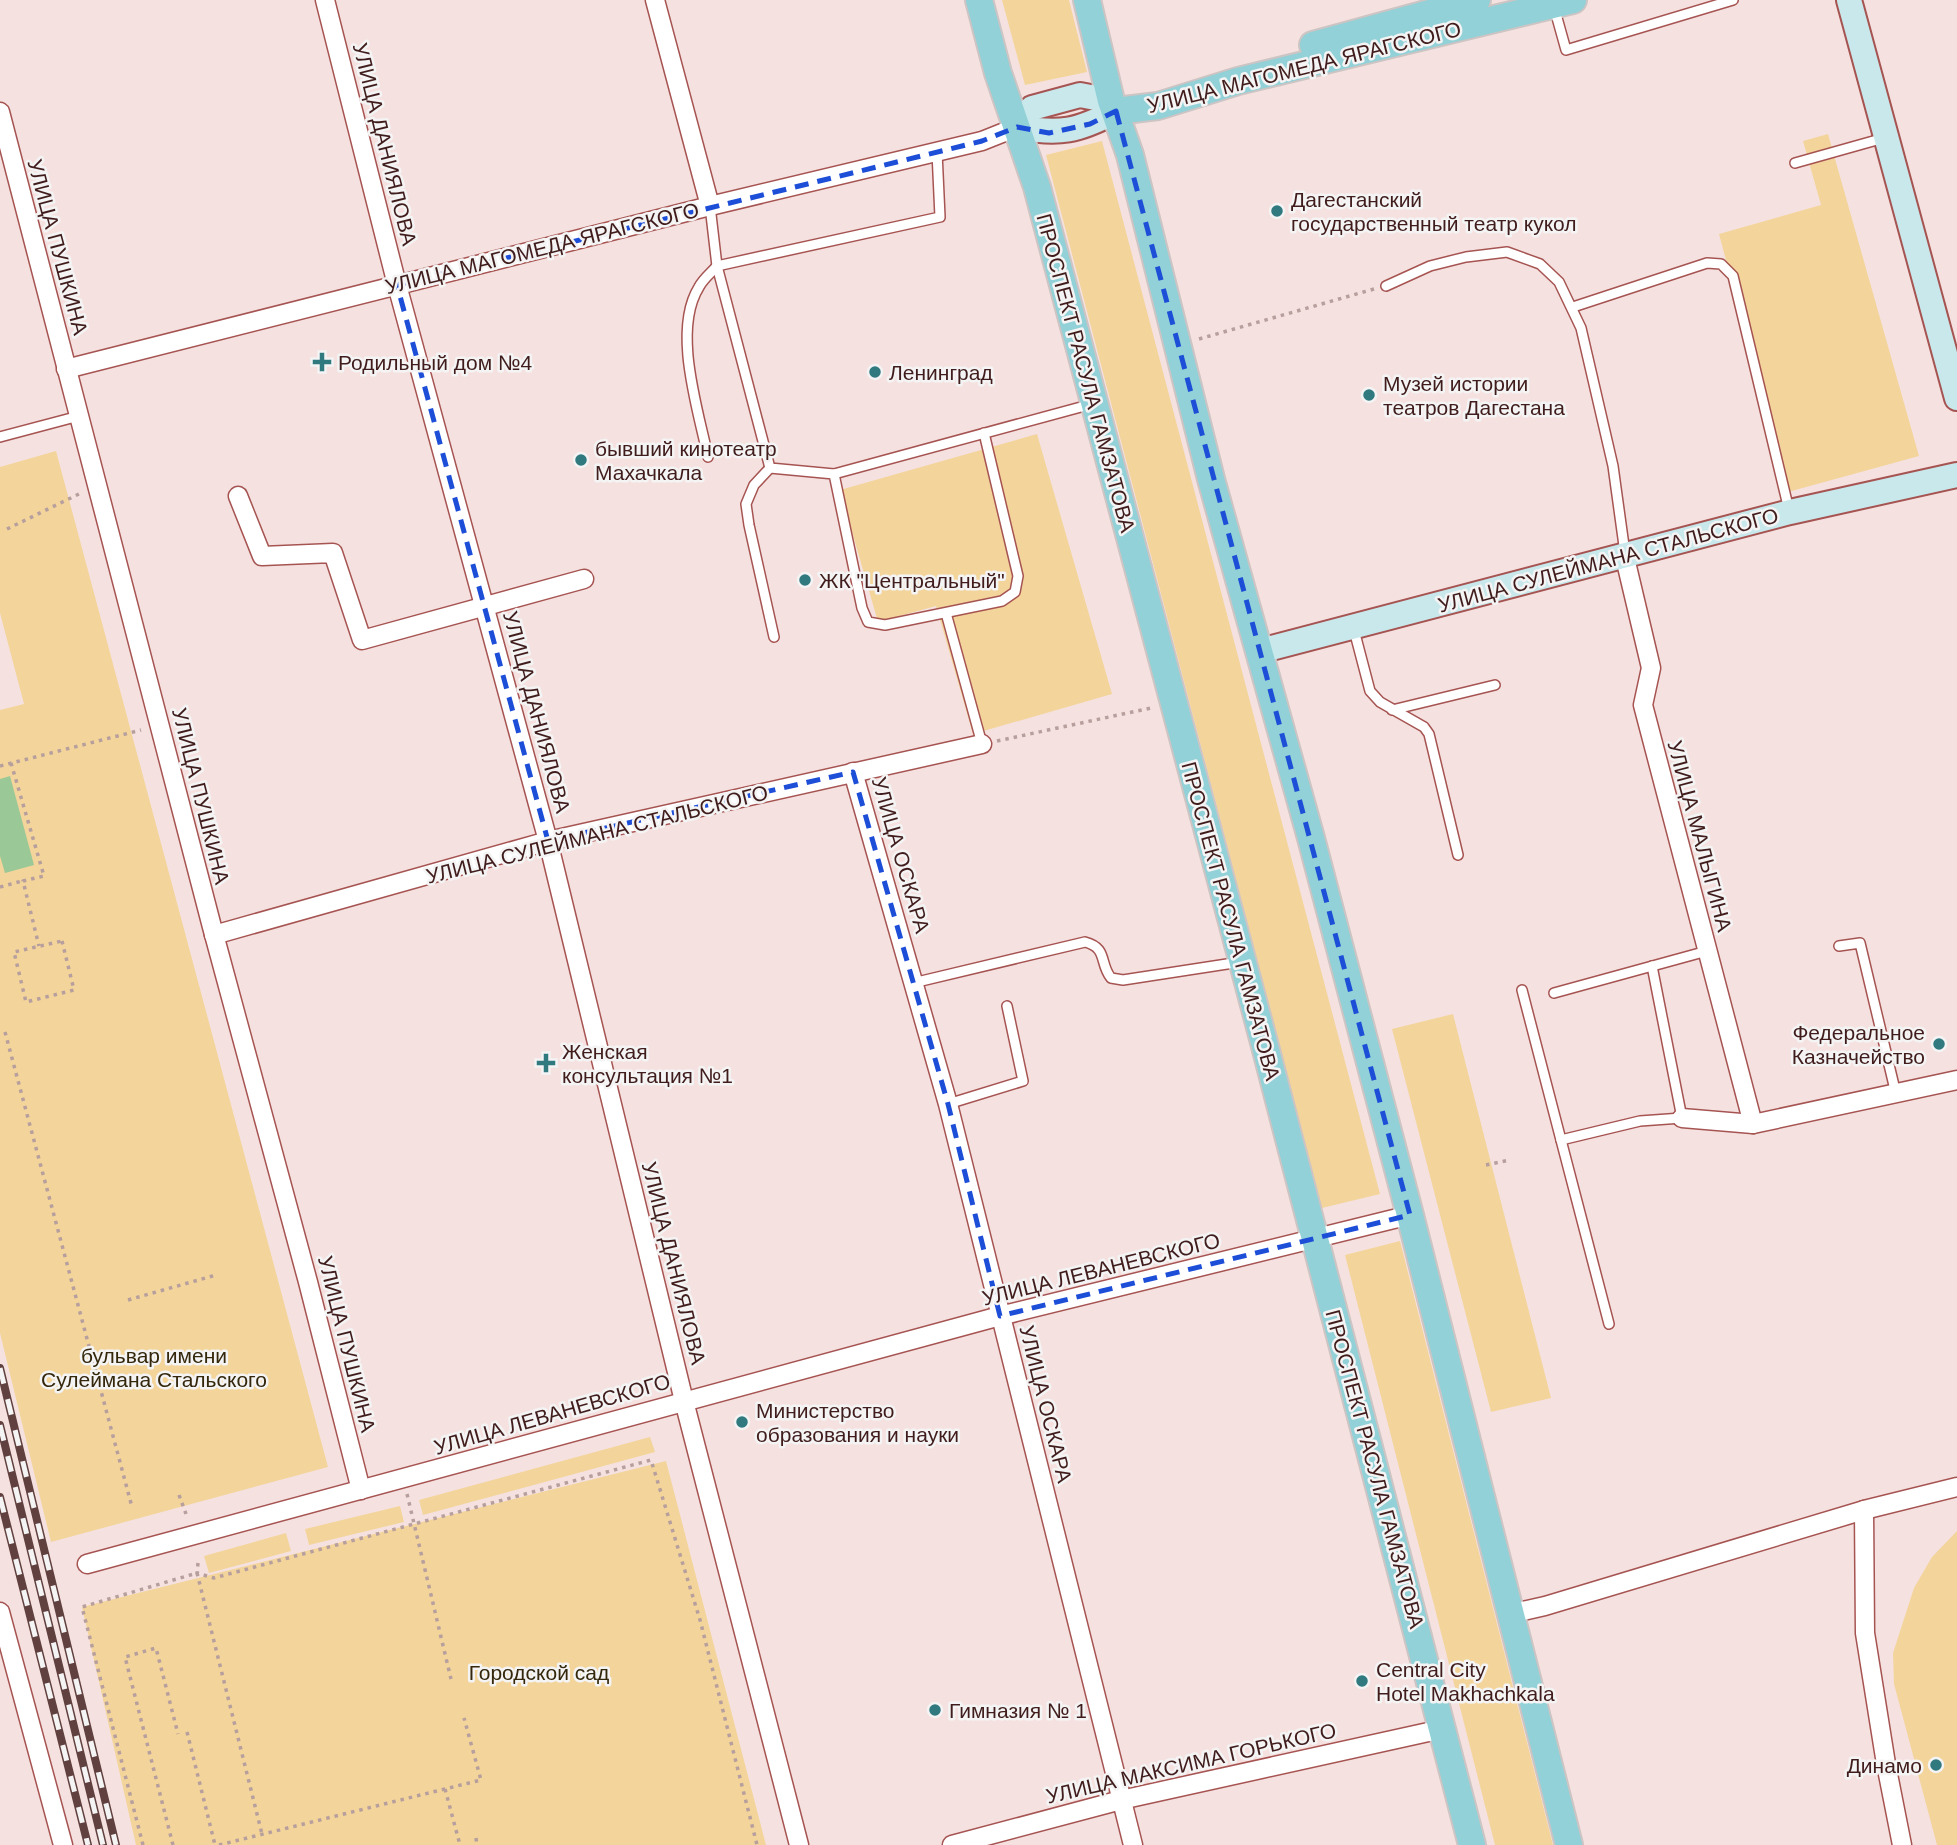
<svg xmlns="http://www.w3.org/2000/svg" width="1957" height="1845" viewBox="0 0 1957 1845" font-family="Arial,sans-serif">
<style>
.green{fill:#f3d49b}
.water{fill:#9bc897}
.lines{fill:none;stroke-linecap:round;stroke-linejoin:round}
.service-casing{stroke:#a65452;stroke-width:12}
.minor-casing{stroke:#a65452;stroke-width:21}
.secondary-casing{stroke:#a65452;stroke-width:28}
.primary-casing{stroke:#cdc4c4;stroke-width:30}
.path{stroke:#b79f9d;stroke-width:3.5;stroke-dasharray:3.5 5;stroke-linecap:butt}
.service{stroke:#fff;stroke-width:9}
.minor{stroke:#fff;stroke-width:18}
.secondary{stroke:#c8e8eb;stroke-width:24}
.primary{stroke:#91d1d7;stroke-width:26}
.rail-casing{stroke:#61413f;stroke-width:8}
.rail{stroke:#f4f4f4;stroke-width:5;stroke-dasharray:16;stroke-linecap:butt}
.marked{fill:none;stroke:#1d4ed8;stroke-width:5;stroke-dasharray:14 9;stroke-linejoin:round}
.poi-dot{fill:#30797f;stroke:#f4f4f4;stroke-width:2.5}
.labels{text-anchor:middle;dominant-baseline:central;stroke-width:5;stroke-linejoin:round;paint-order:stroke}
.street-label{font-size:21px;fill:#401d1c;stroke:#f4f4f4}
.poi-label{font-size:21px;fill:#401d1c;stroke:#f4f4f4;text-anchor:start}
.park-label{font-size:21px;fill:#34270c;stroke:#f4f4f4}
</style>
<rect width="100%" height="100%" fill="#f5e2e0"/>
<!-- green -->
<g class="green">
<path d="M 1002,0 L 1069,0 L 1087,72 L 1025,85 Z"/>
<path d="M 1828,134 L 1919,456 L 1788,492 L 1719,234 L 1821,205 L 1803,141 Z"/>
<path d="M 1102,141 L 1380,1194 L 1322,1208 L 1046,155 Z"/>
<path d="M 1037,434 L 1112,694 L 973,734 L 936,606 L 878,622 L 840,490 Z"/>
<path d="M 56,451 L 328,1467 L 51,1542 L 0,1333 L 0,710 L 24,704 L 0,613 L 0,467 Z"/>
<path d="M 1453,1014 L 1551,1398 L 1491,1412 L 1392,1029 Z"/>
<path d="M 1400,1241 L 1553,1845 L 1495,1845 L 1345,1255 Z"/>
<path d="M 650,1437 L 655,1452 L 423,1515 L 419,1500 Z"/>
<path d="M 666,1461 L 766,1845 L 136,1845 L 82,1607 Z"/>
<path d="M 400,1506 L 404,1522 L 309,1545 L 305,1529 Z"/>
<path d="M 1957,1531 L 1957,1845 L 1937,1845 L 1894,1684 L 1893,1653 L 1914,1588 L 1932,1557 Z"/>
<path d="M 286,1533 L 291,1551 L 209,1573 L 204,1556 Z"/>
</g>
<!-- water -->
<path class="water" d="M 10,776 L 34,865 L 5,873 L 0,856 L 0,779 Z"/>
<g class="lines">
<defs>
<g id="service">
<path d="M 1554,7 L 1566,50 L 1733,0"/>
<path d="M 1795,163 L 1884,138"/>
<path d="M 710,206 L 717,266 L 940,217 L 937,152"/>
<path d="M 717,266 L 770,468 L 834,474 L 862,608 L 868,622 L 885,625 L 1002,601 L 1015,592 L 1018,576 L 984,433"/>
<path d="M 1386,286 L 1430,266 L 1466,257 L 1507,252 L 1540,264 L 1559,282 L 1581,328 L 1613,466 L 1625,553"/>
<path d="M 1573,307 L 1707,263 L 1721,264 L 1733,276 L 1789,510"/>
<path d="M 0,437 L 79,416"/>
<path d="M 708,457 C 698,409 672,330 699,287 C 703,279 711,273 717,266"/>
<path d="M 770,468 L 754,485 L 746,504 L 749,525 L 774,637"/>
<path d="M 834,474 L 1092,404"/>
<path d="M 946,613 L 982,744"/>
<path d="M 1354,630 L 1370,691 L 1380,702 L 1424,727 L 1429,734 L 1458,855"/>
<path d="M 1392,710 L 1495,685"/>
<path d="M 1839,946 L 1860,943 L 1896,1094"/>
<path d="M 913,983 L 1085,942 C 1108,948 1099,963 1111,978 L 1123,980 L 1240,962"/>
<path d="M 1522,990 L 1561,1140"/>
<path d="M 1554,993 L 1707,951"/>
<path d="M 948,1104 L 1023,1081 L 1007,1006"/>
<path d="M 1609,1324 L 1561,1140 L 1640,1121 L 1682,1118 L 1652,966"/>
</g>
<g id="minor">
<path d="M 325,0 L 397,285 L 548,841 L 684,1401 L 799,1845"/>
<path d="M 655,0 L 710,206"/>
<path d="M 0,112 L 212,927 L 308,1282 L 361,1490"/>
<path d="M 66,369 L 710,206 L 982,141 L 1017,127"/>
<path d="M 238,496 L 262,556 L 333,553 L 362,640 L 584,579"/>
<path d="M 1625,558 L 1651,668 L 1643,705 L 1753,1124"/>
<path d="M 853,772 L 948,1104 L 1133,1845"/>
<path d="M 214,935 L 548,841 L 982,744"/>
<path d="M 1682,1118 L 1753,1124 L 1957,1080"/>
<path d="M 1864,1510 L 1865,1633 L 1886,1764 L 1902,1845"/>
<path d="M 87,1564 L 1000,1316 L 1410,1215"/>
<path d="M 0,1612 L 63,1845"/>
<path d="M 1509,1614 L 1545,1606 L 1864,1510 L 1957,1487"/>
<path d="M 952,1845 L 1121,1800 L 1442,1729"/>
</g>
<g id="secondary">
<path d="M 1849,0 L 1957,398"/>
<path d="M 1017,127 L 1032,108 L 1080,95 L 1111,101"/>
<path d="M 1017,127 C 1060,135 1078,131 1116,111"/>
<path d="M 1260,651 L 1790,512 L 1957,475"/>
</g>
<g id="primary">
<path d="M 979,0 L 998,73 L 1037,187 L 1266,1050 L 1472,1845"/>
<path d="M 1087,0 L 1111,101 L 1130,155 L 1211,479 L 1311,838 L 1410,1215 L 1569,1845"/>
<path d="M 1313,45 L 1477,0"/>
<path d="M 1116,111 L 1158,106 L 1238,81 L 1573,0"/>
</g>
</defs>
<!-- service casing -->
<use href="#service" class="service-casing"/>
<!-- minor casing -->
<use href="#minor" class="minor-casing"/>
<!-- secondary casing -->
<use href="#secondary" class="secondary-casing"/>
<!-- primary casing -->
<use href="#primary" class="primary-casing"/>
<!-- path -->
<g class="path">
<path d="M 1199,339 L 1374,289"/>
<path d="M 7,529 L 81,493"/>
<path d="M 997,741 L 1151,708"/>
<path d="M 11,763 L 44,876 L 23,881 L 39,946"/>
<path d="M 0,766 L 141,730"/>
<path d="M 0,887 L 22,881"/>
<path d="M 62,941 L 74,990 L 26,1002 L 14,952 Z"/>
<path d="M 5,1032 L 132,1507"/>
<path d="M 1486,1165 L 1510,1160"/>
<path d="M 128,1300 L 216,1275"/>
<path d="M 407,1494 L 451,1679"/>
<path d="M 179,1495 L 186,1514"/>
<path d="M 198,1563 L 197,1573 L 214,1578 L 651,1460 L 700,1620 L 757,1845"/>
<path d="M 187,1732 L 215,1845"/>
<path d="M 445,1789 L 460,1845"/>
<path d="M 476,1838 L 477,1845"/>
<path d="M 143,1845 L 82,1607 L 197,1573 L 262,1834"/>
<path d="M 173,1845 L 125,1657 L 156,1648 L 178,1734"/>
<path d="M 219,1845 L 481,1780 L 464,1718"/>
</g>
<!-- service -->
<use href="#service" class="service"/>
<!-- minor -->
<use href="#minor" class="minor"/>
<!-- secondary -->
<use href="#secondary" class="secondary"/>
<!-- primary -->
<use href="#primary" class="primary"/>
<defs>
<g id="rail">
<path d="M 0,1368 L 116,1845"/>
<path d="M 0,1425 L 103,1845"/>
<path d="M 0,1497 L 88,1845"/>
</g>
</defs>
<!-- rail casing -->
<use href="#rail" class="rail-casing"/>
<!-- rail -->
<use href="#rail" class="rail"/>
</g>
<!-- marked area -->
<path class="marked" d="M 1116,111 L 1410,1215 L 1000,1316 L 948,1104 L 853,772 L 548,841 L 397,285 L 982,141 L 1017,127 L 1049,133 L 1090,124 Z"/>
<!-- markers -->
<g class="poi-dot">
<circle cx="1277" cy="211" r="7"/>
<path d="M318.5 351.5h7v7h7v7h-7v7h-7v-7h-7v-7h7z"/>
<circle cx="875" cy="372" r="7"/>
<circle cx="1369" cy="395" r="7"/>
<circle cx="581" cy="460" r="7"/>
<circle cx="805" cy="580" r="7"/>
<circle cx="1939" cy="1044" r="7"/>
<path d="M542.5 1052.5h7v7h7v7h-7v7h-7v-7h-7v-7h7z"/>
<circle cx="742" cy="1422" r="7"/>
<circle cx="1362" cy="1681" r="7"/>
<circle cx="935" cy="1710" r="7"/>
<circle cx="1936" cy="1765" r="7"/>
</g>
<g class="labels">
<!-- street labels -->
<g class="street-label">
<text transform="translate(1304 67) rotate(-14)">УЛИЦА МАГОМЕДА ЯРАГСКОГО</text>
<text transform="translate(385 144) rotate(76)">УЛИЦА ДАНИЯЛОВА</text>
<text transform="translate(58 247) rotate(75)">УЛИЦА ПУШКИНА</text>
<text transform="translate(542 248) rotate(-14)">УЛИЦА МАГОМЕДА ЯРАГСКОГО</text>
<text transform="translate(1086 373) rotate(75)">ПРОСПЕКТ РАСУЛА ГАМЗАТОВА</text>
<text transform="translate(1608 560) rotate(-15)">УЛИЦА СУЛЕЙМАНА СТАЛЬСКОГО</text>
<text transform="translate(537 712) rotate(75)">УЛИЦА ДАНИЯЛОВА</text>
<text transform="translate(201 796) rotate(76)">УЛИЦА ПУШКИНА</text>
<text transform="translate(597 834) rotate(-14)">УЛИЦА СУЛЕЙМАНА СТАЛЬСКОГО</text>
<text transform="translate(1700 836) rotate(75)">УЛИЦА МАЛЫГИНА</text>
<text transform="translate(901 855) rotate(74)">УЛИЦА ОСКАРА</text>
<text transform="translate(1231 921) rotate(75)">ПРОСПЕКТ РАСУЛА ГАМЗАТОВА</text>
<text transform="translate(674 1263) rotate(76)">УЛИЦА ДАНИЯЛОВА</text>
<text transform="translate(1101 1269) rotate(-14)">УЛИЦА ЛЕВАНЕВСКОГО</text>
<text transform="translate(347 1344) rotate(76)">УЛИЦА ПУШКИНА</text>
<text transform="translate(1046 1404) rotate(76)">УЛИЦА ОСКАРА</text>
<text transform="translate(552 1414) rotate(-16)">УЛИЦА ЛЕВАНЕВСКОГО</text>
<text transform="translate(1375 1469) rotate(75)">ПРОСПЕКТ РАСУЛА ГАМЗАТОВА</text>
<text transform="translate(1191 1763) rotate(-13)">УЛИЦА МАКСИМА ГОРЬКОГО</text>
</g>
<!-- poi labels -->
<g class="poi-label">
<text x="1291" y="199">Дагестанский<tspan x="1291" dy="24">государственный театр кукол</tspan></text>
<text x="338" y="362">Родильный дом №4</text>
<text x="889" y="372">Ленинград</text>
<text x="1383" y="383">Музей истории<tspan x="1383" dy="24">театров Дагестана</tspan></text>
<text x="595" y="448">бывший кинотеатр<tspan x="595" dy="24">Махачкала</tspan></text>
<text x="819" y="580">ЖК "Центральный"</text>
<text x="1925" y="1032" text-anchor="end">Федеральное<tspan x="1925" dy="24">Казначейство</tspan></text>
<text x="562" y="1051">Женская<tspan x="562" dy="24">консультация №1</tspan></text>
<text x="756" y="1410">Министерство<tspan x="756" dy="24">образования и науки</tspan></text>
<text x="1376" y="1669">Central City<tspan x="1376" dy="24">Hotel Makhachkala</tspan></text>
<text x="949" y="1710">Гимназия № 1</text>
<text x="1922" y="1765" text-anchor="end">Динамо</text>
</g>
<!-- park labels -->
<g class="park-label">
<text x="154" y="1355">бульвар имени<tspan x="154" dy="24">Сулеймана Стальского</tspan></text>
<text x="539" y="1672">Городской сад</text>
</g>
</g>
</svg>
